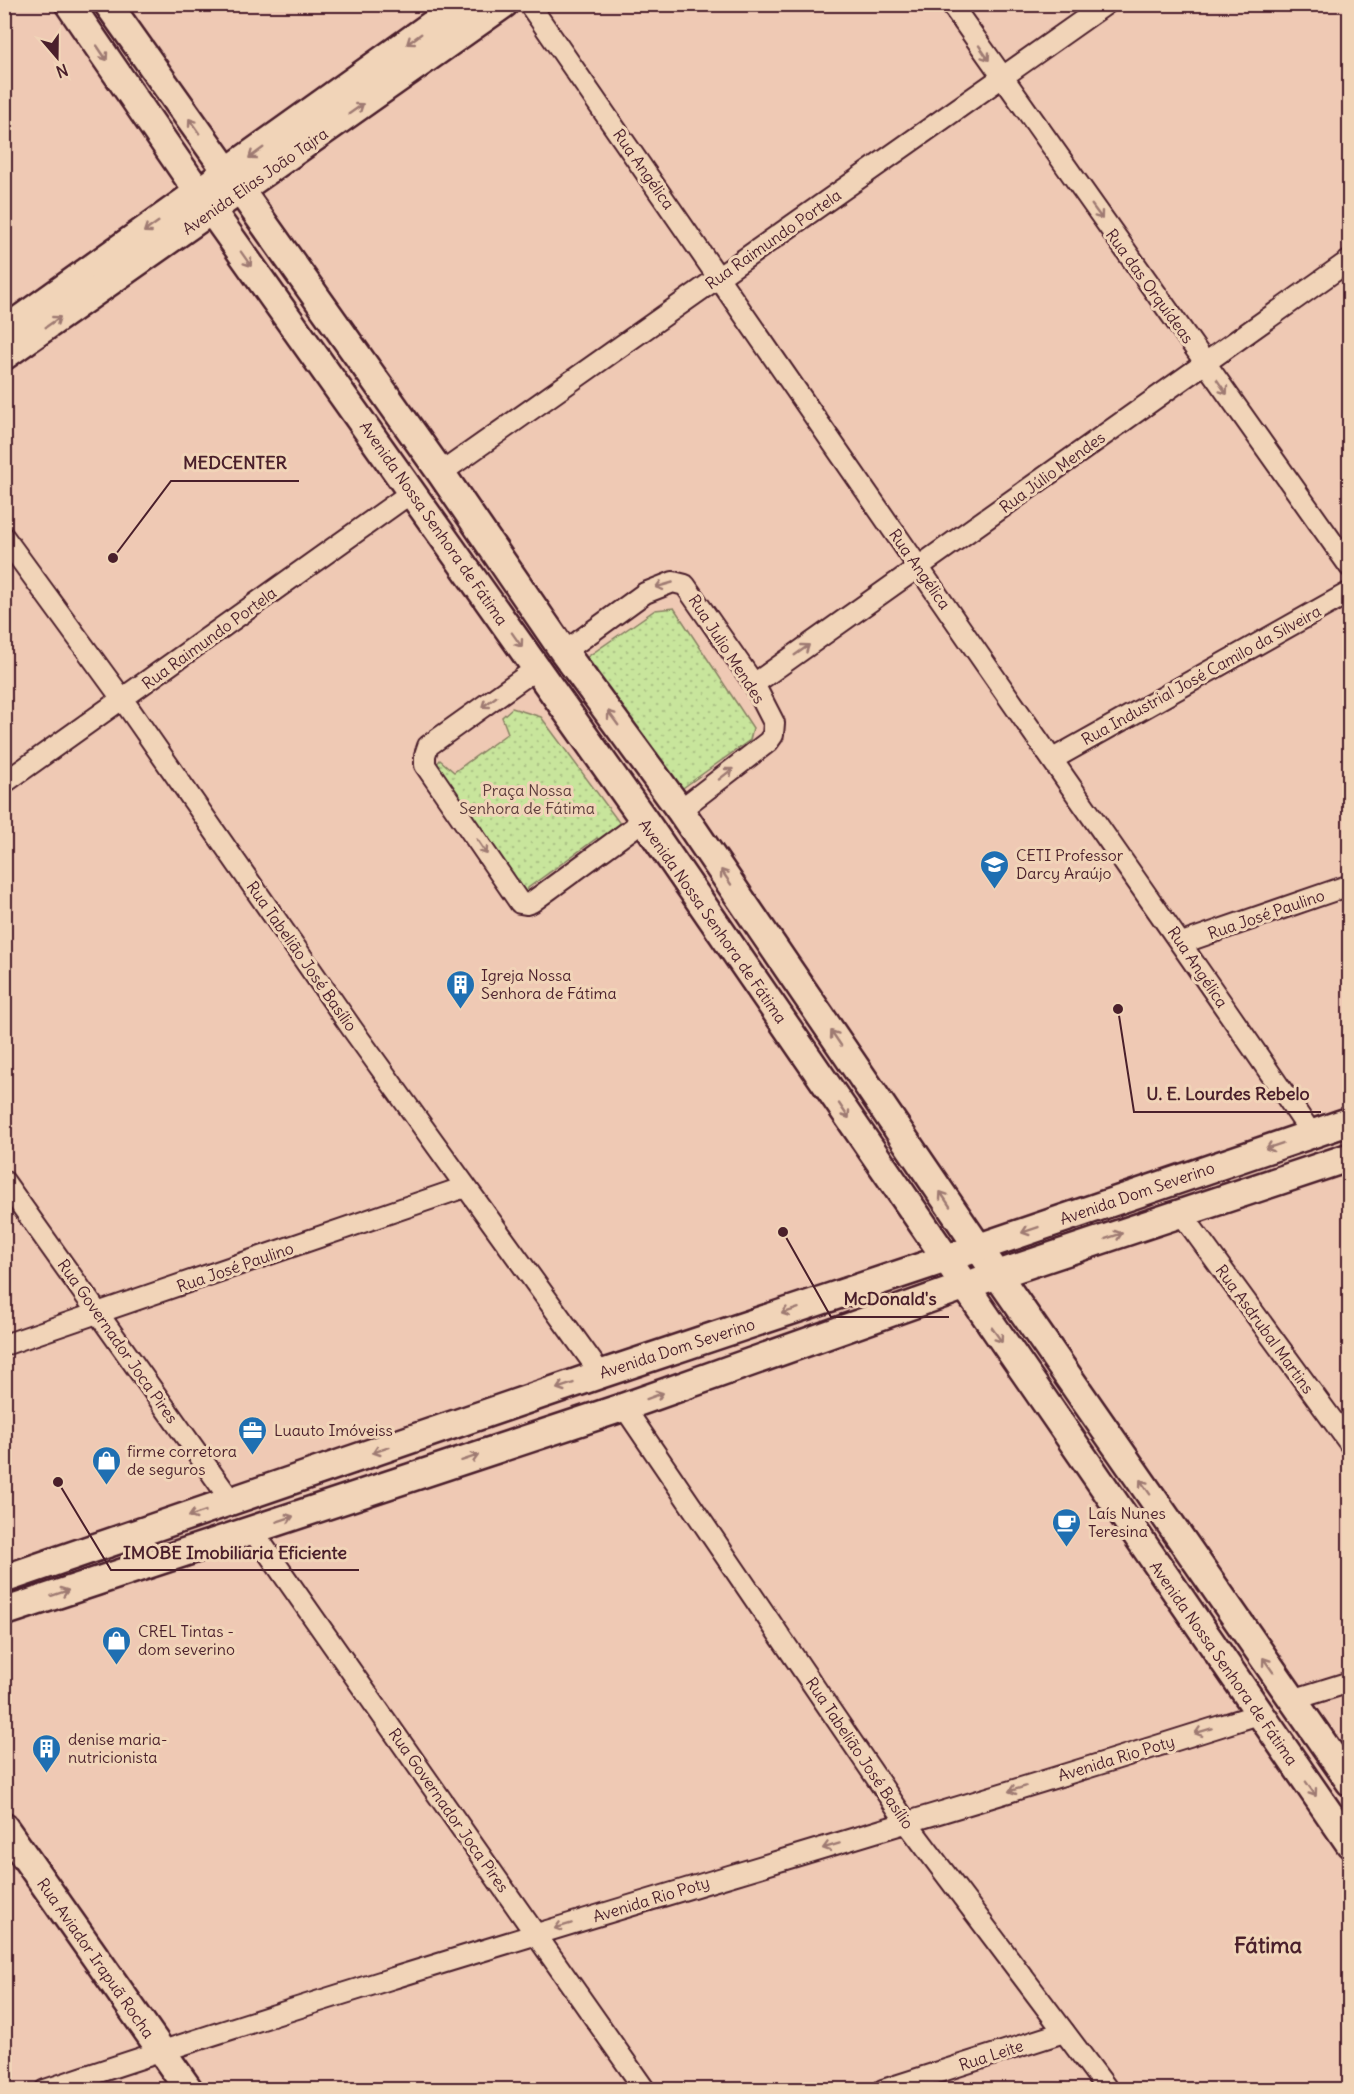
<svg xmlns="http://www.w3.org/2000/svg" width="1354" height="2094" viewBox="0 0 1354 2094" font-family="Delius,sans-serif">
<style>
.park{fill:url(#park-dots);stroke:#898264;stroke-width:1.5}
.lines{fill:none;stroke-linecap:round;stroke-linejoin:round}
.street-casing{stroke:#4a1f2b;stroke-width:24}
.secondary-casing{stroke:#4a1f2b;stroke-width:32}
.street{stroke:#f1d4b8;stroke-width:20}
.secondary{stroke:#f1d4b8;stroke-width:27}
.oneway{stroke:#9e7a72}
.labels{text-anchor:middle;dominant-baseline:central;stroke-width:6;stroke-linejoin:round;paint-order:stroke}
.street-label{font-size:16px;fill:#4a1f2b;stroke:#f1d4b8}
.park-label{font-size:16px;fill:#5d3d3c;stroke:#f1d4b8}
.poi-label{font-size:16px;fill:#4a1f2b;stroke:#f1d4b8;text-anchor:start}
.district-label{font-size:22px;font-weight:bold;fill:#4a1f2b;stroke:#f1d4b8}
.leader{fill:none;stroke:#4a1f2b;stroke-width:2}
.callout-dot{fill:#4a1f2b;stroke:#f1d4b8;stroke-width:2}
.callout-label{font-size:18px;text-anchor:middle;font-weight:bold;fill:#4a1f2b;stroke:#f1d4b8;stroke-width:6;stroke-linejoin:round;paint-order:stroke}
</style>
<defs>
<pattern id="park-dots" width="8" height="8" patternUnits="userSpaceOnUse" patternTransform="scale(1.5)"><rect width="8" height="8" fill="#c8e59c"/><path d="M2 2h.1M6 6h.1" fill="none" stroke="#adc487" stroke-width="1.8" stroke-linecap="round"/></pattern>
</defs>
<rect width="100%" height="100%" fill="#efc9b4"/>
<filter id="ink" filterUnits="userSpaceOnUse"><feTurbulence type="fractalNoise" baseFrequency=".0167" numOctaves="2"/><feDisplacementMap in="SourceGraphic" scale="12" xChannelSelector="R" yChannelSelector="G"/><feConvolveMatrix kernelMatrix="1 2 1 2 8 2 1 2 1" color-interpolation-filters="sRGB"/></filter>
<g filter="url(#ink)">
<!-- park -->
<g class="park">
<path d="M 674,608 L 753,728 L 750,740 L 680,790 L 583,660 L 655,610 Z"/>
<path d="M 512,708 L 541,717 L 621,825 L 606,847 L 597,838 L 528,888 L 526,899 L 447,790 L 426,784 L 430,772 L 440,760 L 454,772 L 508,733 L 502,717 Z"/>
</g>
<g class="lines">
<defs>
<g id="street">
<path d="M 529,4 C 655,186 780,368 906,549 C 1040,745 1178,937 1311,1133"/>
<path d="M 951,4 L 1350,567"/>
<path d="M 441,473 L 1106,4"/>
<path d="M 4,537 L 123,700 L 353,1030 L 601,1374"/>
<path d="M 564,652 L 645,593 L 673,582 L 685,585 L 754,684 L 774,723 L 773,735 L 768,742 L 680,810"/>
<path d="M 537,668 L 428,746 L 425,755 L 425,765 L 520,903 L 526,904 L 532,902 L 644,820"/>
<path d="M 754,684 L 1350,260"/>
<path d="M 1053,759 L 1350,592"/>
<path d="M 4,783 L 412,492"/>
<path d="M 1182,943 L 1350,885"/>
<path d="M 4,1181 L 232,1502"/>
<path d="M 1181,1213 L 1350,1444"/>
<path d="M 4,1345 L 465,1187"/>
<path d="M 624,1407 L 907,1823 L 1108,2090"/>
<path d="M 252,1530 L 645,2090"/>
<path d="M 1292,1700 L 1350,1682"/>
<path d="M 45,2090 C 330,1994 618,1910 905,1823 C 1024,1788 1141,1751 1259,1714"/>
<path d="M 883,2090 L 1064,2032"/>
</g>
<g id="secondary">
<path d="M 69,4 L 199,193 L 644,820 L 1350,1844"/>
<path d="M 108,4 L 441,473 L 564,652 L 680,810 L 978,1247 L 1350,1782"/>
<path d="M 4,331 L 461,4"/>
<path d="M 4,356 L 504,4"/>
<path d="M 4,1579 L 601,1374 L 945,1259 L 1350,1121"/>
<path d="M 4,1612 L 624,1407 L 999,1274 L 1350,1157"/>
<path d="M 4,1827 L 189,2090"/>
</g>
</defs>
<!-- street casing -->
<use href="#street" class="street-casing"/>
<!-- secondary casing -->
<use href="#secondary" class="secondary-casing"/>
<!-- street -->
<use href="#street" class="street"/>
<!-- secondary -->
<use href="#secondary" class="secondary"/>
</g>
<!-- one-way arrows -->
<defs><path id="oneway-shaft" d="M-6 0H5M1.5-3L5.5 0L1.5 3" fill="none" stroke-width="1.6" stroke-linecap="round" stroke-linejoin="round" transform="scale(1.5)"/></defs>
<g class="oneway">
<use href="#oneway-shaft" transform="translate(414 39) rotate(144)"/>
<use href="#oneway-shaft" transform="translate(102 53) rotate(56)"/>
<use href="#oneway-shaft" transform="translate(984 53) rotate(56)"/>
<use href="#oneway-shaft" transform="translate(356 109) rotate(-35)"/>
<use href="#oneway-shaft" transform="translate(194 126) rotate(-125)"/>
<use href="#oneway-shaft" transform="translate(256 153) rotate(144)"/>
<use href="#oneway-shaft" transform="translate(1097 212) rotate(54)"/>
<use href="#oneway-shaft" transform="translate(151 227) rotate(145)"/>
<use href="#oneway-shaft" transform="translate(246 259) rotate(55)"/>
<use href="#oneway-shaft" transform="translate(53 322) rotate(-35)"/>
<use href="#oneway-shaft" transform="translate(1222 387) rotate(55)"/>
<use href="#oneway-shaft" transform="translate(664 585) rotate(164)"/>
<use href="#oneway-shaft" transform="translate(517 640) rotate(55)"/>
<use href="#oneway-shaft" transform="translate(802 650) rotate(-35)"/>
<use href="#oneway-shaft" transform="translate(489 702) rotate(144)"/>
<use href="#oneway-shaft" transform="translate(613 718) rotate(-126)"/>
<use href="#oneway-shaft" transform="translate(726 774) rotate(-38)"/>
<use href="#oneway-shaft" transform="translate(482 847) rotate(56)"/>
<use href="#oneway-shaft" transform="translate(726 877) rotate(-124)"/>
<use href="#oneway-shaft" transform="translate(836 1038) rotate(-124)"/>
<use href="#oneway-shaft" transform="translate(844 1111) rotate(56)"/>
<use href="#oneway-shaft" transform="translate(1274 1146) rotate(161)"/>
<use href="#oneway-shaft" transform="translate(945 1199) rotate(-124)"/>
<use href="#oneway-shaft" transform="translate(1030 1230) rotate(161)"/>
<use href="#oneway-shaft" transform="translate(1114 1236) rotate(-19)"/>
<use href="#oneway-shaft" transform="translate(790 1311) rotate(162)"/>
<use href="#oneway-shaft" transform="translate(997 1335) rotate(55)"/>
<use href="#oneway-shaft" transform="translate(565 1386) rotate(161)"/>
<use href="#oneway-shaft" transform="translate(655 1396) rotate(-20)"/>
<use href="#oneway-shaft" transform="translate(381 1450) rotate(161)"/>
<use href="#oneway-shaft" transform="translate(470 1458) rotate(-18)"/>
<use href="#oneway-shaft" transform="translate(1145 1487) rotate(-125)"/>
<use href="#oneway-shaft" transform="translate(197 1514) rotate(161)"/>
<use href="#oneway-shaft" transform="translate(285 1519) rotate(-18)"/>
<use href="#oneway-shaft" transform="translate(60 1593) rotate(-18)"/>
<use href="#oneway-shaft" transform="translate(1268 1665) rotate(-125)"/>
<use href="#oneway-shaft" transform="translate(1203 1731) rotate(163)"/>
<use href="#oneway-shaft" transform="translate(1017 1789) rotate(163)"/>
<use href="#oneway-shaft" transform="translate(1311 1789) rotate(55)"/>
<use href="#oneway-shaft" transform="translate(831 1846) rotate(163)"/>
<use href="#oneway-shaft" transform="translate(563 1926) rotate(163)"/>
</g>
</g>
<!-- icons -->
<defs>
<symbol id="school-pin" viewBox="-11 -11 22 30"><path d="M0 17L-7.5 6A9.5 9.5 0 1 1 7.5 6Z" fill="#1f6fb2" stroke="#f1d4b8"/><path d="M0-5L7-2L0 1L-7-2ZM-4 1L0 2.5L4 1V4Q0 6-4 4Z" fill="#fff"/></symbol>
<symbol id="building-pin" viewBox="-11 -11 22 30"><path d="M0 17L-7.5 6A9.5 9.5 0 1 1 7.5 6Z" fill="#1f6fb2" stroke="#f1d4b8"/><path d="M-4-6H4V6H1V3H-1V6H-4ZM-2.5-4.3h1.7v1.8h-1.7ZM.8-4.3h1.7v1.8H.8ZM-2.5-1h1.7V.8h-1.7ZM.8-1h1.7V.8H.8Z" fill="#fff"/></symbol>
<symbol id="office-pin" viewBox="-11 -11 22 30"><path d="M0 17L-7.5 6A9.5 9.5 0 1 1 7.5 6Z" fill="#1f6fb2" stroke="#f1d4b8"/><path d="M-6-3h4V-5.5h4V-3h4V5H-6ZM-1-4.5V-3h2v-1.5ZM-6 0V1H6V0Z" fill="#fff"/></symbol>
<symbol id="shop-pin" viewBox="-11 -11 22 30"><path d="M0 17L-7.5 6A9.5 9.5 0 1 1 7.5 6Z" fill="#1f6fb2" stroke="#f1d4b8"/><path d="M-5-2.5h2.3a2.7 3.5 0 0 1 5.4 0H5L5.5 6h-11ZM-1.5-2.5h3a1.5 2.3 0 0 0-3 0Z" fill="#fff"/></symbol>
<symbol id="cafe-pin" viewBox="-11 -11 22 30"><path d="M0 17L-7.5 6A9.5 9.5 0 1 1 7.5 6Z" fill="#1f6fb2" stroke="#f1d4b8"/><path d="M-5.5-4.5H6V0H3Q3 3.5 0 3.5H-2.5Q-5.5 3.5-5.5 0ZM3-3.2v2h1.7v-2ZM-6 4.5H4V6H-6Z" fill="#fff"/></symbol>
</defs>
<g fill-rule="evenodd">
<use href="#school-pin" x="978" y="848" width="33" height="45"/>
<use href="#building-pin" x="444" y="968" width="33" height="45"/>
<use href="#office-pin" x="236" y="1414" width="33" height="45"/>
<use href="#shop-pin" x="90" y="1444" width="33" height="45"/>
<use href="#cafe-pin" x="1050" y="1506" width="33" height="45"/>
<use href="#shop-pin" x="100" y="1624" width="33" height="45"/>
<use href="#building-pin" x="30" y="1732" width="33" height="45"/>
</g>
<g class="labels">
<!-- street labels -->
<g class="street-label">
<text transform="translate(644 169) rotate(55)">Rua Angélica</text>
<text transform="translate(255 181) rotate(-35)">Avenida Elias João Tajra</text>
<text transform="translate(773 239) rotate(-35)">Rua Raimundo Portela</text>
<text transform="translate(1150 286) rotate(54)">Rua das Orquídeas</text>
<text transform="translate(1052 472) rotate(-36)">Rua Júlio Mendes</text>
<text transform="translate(434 523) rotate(55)">Avenida Nossa Senhora de Fátima</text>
<text transform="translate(920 569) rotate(55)">Rua Angélica</text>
<text transform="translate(209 638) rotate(-36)">Rua Raimundo Portela</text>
<text transform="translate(727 649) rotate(57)">Rua Julio Mendes</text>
<text transform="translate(1201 675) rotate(-29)">Rua Industrial José Camilo da Silveira</text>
<text transform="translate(1266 914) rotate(-19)">Rua José Paulino</text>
<text transform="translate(713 921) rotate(55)">Avenida Nossa Senhora de Fátima</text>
<text transform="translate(302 956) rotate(55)">Rua Tabelião José Basílio</text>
<text transform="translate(1198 967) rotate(56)">Rua Angélica</text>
<text transform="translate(1137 1193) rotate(-19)">Avenida Dom Severino</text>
<text transform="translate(235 1267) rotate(-19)">Rua José Paulino</text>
<text transform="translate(1265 1329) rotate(54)">Rua Asdrubal Martins</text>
<text transform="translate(118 1341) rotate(55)">Rua Governador Joca Pires</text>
<text transform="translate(677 1348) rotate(-18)">Avenida Dom Severino</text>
<text transform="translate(1224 1663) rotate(55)">Avenida Nossa Senhora de Fátima</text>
<text transform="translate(860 1753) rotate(56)">Rua Tabelião José Basílio</text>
<text transform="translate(1116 1758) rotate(-17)">Avenida Rio Poty</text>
<text transform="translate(449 1810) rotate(55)">Rua Governador Joca Pires</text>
<text transform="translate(651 1899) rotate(-17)">Avenida Rio Poty</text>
<text transform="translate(96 1958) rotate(55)">Rua Aviador Irapuã Rocha</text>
<text transform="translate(991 2055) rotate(-18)">Rua Leite</text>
</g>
<!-- park labels -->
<g class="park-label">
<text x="527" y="790">Praça Nossa<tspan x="527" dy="18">Senhora de Fátima</tspan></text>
</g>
<!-- poi labels -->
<g class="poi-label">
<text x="1016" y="855">CETI Professor<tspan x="1016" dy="18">Darcy Araújo</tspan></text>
<text x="481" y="975">Igreja Nossa<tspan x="481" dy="18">Senhora de Fátima</tspan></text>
<text x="274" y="1430">Luauto Imóveiss</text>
<text x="127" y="1451">firme corretora<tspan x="127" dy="18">de seguros</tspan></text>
<text x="1088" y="1513">Laís Nunes<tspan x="1088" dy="18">Teresina</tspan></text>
<text x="138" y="1631">CREL Tintas -<tspan x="138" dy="18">dom severino</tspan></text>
<text x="68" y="1739">denise maria-<tspan x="68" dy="18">nutricionista</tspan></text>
</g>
<!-- district labels -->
<g class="district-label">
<text x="1268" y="1945">Fátima</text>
</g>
</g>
<!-- callouts -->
<path class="leader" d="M113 558L171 481H299M1118 1009L1134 1112H1321M783 1232L831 1317H949M58 1482L111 1570H359"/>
<g class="callout-dot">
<circle cx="113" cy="558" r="6"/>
<circle cx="1118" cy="1009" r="6"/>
<circle cx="783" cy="1232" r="6"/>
<circle cx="58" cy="1482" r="6"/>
</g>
<g class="callout-label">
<text x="235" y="469">MEDCENTER</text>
<text x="1228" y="1100">U. E. Lourdes Rebelo</text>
<text x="890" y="1305">McDonald's</text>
<text x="235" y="1559">IMOBE Imobiliaria Eficiente</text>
</g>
<!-- margin -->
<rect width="1354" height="2094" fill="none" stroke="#f1d4b8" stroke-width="24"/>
<rect x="12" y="12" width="1330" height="2070" fill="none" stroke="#4a1f2b" stroke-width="2" filter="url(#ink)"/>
<!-- north arrow -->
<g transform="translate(57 57) rotate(160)" stroke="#f1d4b8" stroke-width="4.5" paint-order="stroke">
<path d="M0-4.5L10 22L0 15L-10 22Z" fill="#4a1f2b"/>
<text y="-9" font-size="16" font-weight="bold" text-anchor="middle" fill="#4a1f2b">N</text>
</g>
</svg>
